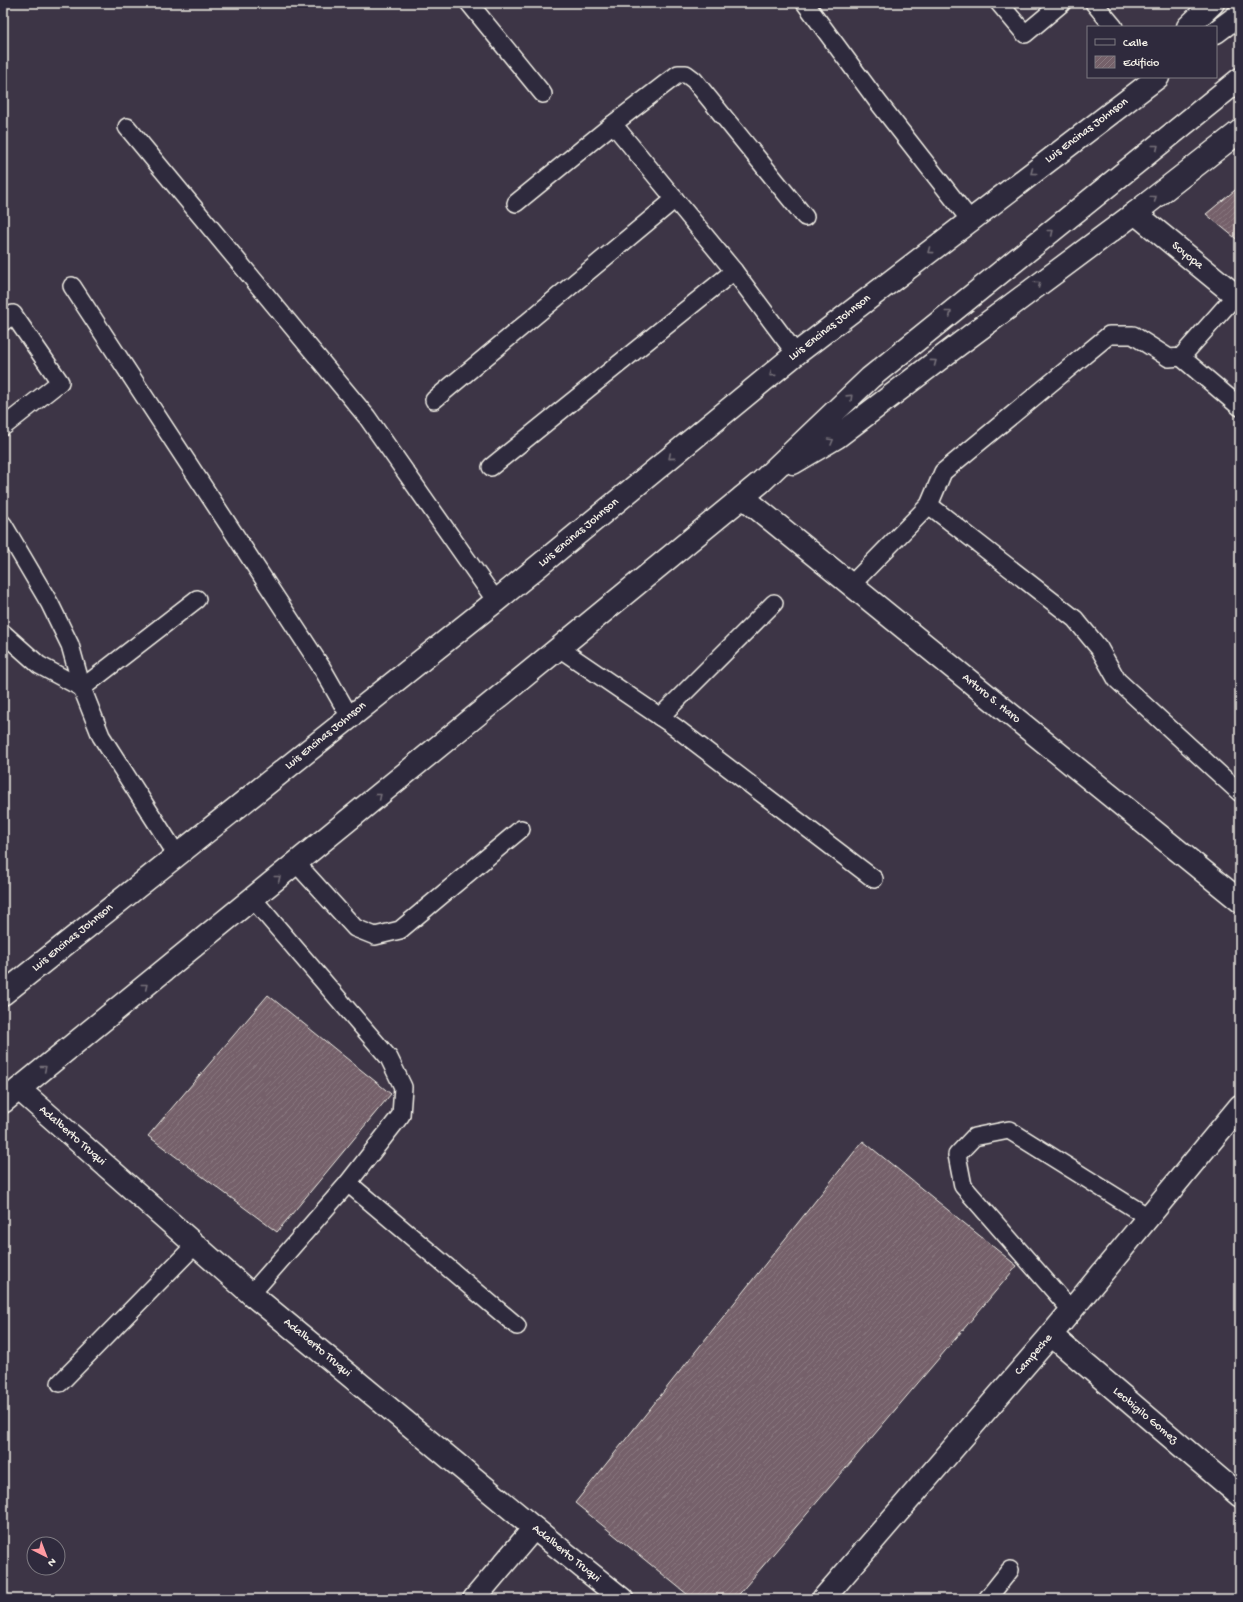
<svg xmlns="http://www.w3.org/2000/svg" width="1243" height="1602" viewBox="0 0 1243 1602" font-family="'Gochi Hand',sans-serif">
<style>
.building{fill:url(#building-hatch);stroke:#f4f1e8}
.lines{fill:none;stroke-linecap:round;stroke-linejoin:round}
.service-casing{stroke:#f4f1e8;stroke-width:20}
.minor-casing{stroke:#f4f1e8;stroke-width:25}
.primary-casing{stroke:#f4f1e8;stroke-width:25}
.service{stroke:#2f2a3d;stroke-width:17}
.minor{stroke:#2f2a3d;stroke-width:22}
.primary{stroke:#2f2a3d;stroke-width:22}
.oneway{stroke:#747079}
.labels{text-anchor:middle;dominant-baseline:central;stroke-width:3.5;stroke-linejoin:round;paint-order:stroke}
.street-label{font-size:12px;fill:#f4f1e8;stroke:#2f2a3d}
</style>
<defs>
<pattern id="building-hatch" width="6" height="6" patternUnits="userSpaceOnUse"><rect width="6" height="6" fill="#75616a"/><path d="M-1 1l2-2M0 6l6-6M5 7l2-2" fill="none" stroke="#89787f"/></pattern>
</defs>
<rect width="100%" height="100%" fill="#3d3546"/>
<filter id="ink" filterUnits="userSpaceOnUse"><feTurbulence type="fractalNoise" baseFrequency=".025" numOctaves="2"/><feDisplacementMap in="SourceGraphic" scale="8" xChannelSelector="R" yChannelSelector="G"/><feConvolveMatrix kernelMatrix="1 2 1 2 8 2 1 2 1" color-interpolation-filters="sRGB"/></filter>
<g filter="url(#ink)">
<!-- building -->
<g class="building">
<path d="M 1240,186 L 1240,242 L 1206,214 Z"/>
<path d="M 268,995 L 391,1094 L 277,1232 L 148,1136 Z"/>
<path d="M 863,1141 L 1017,1266 L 735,1599 L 693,1599 L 575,1503 Z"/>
</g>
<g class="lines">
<defs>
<g id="service">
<path d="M 469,3 L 543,94"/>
<path d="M 805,3 L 878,102 L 970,220"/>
<path d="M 999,3 L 1025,34 L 1062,3"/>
<path d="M 1094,3 L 1114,27"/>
<path d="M 613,124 L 734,271 L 796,354"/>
<path d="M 127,127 L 367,417 L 496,601"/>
<path d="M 516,203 L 613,124 L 678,74 L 686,74 L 694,80 L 805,217"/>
<path d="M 72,286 L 322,668 L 350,717"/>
<path d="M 3,322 L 13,314 L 60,382 L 3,427"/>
<path d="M 1181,357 L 1240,407"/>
<path d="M 434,400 L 675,199"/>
<path d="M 491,467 L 734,271"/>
<path d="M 929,505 L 1075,619 L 1099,648 L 1117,680 L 1240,793"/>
<path d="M 3,524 L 50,604 L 70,645 L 82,688 L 101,736 L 177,855"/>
<path d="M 851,585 L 929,505 L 943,472 L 1109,335 L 1133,335 L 1169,358 L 1181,357 L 1236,295"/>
<path d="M 3,633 L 39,665 L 82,688 L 197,599"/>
<path d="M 559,648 L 675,727 L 874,879"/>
<path d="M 660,717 L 774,603"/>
<path d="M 296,863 L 355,928 L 375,936 L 400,930 L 521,829"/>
<path d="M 348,1183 L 517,1326"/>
<path d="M 251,1294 L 348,1183 L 401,1115 L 403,1087 L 389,1058 L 253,899"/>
<path d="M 1071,1310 L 963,1186 L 957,1155 L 974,1137 L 1009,1130 L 1148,1217"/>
<path d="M 60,1383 L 195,1245"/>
<path d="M 987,1599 L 1010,1570"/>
</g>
<g id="minor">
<path d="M 1135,213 L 1240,299"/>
<path d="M 743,497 L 1240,901"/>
<path d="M 19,1089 L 251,1294 L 534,1528 L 622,1599"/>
<path d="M 1051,1335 L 1240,1496"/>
<path d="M 474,1599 L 534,1528"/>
<path d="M 823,1599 L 1051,1335 L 1240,1106"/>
</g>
<g id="primary">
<path d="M 1188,27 L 1213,3"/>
<path d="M 1216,32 L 1240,14"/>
<path d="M 793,463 L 837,437 L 954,348 L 1135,213 L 1240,131"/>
<path d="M 3,994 L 496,601 L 796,354 L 1158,77"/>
<path d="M 3,1102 L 559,648 L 761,482 L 870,378 L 1240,79"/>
</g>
</defs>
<!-- service casing -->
<use href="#service" class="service-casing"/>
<!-- minor casing -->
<use href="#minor" class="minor-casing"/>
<!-- primary casing -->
<use href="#primary" class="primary-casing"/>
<!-- service -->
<use href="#service" class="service"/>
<!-- minor -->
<use href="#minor" class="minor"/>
<!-- primary -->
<use href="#primary" class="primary"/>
</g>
<!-- one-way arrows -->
<defs><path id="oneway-chevron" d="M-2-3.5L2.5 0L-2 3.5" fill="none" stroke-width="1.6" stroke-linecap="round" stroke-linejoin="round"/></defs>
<g class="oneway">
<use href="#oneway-chevron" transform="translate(1156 147) rotate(-39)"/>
<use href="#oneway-chevron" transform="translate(1033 172) rotate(143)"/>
<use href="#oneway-chevron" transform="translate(1154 198) rotate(-38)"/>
<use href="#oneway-chevron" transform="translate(1051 232) rotate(-39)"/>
<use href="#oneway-chevron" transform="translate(930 251) rotate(143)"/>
<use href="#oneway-chevron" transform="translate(1038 284) rotate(-37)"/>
<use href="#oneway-chevron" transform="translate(949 313) rotate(-39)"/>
<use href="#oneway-chevron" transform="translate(934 362) rotate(-37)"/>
<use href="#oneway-chevron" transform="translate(772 374) rotate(140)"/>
<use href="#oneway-chevron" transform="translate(850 397) rotate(-44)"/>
<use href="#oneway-chevron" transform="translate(831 441) rotate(-30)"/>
<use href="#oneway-chevron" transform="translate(671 457) rotate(140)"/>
<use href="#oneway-chevron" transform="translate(379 796) rotate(-39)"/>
<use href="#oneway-chevron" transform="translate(278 878) rotate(-39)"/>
<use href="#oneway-chevron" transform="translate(145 986) rotate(-39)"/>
<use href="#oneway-chevron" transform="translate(44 1068) rotate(-39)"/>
</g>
</g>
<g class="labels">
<!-- street labels -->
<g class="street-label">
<text transform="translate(1087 131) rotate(-37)">Luis Encinas Johnson</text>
<text transform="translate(1187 256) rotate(39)">Soyopa</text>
<text transform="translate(830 328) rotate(-38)">Luis Encinas Johnson</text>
<text transform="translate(579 533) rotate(-40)">Luis Encinas Johnson</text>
<text transform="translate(991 699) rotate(39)">Arturo S. Haro</text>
<text transform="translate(326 736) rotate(-39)">Luis Encinas Johnson</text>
<text transform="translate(73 938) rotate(-39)">Luis Encinas Johnson</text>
<text transform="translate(72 1136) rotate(41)">Adalberto Truqui</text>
<text transform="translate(317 1348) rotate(40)">Adalberto Truqui</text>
<text transform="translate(1034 1355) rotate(-49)">Campeche</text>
<text transform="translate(1145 1416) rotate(40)">Leobigilo Gomez</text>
<text transform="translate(566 1554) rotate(39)">Adalberto Truqui</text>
</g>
</g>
<!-- margin -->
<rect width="1243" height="1602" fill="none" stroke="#2f2a3d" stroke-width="16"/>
<rect x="8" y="8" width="1227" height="1586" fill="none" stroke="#f4f1e8" stroke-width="1.5" filter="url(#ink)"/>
<!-- legend -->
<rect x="1087" y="26" width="130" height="52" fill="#2f2a3d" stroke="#7e7a81"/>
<rect x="1095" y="39" width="20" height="6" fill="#2f2a3d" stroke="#7e7a81"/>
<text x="1123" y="46" font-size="12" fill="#f4f1e8">Calle</text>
<rect x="1095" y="56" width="20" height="12" fill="url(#building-hatch)" stroke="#7e7a81"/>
<text x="1123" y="66" font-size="12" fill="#f4f1e8">Edificio</text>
<!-- north arrow -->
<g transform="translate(46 1556) rotate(138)"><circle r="19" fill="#2f2a3d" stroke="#7e7a81"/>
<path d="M0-3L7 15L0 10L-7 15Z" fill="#ff9aa2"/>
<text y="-6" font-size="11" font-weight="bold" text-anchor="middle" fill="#f4f1e8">N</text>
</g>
</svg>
